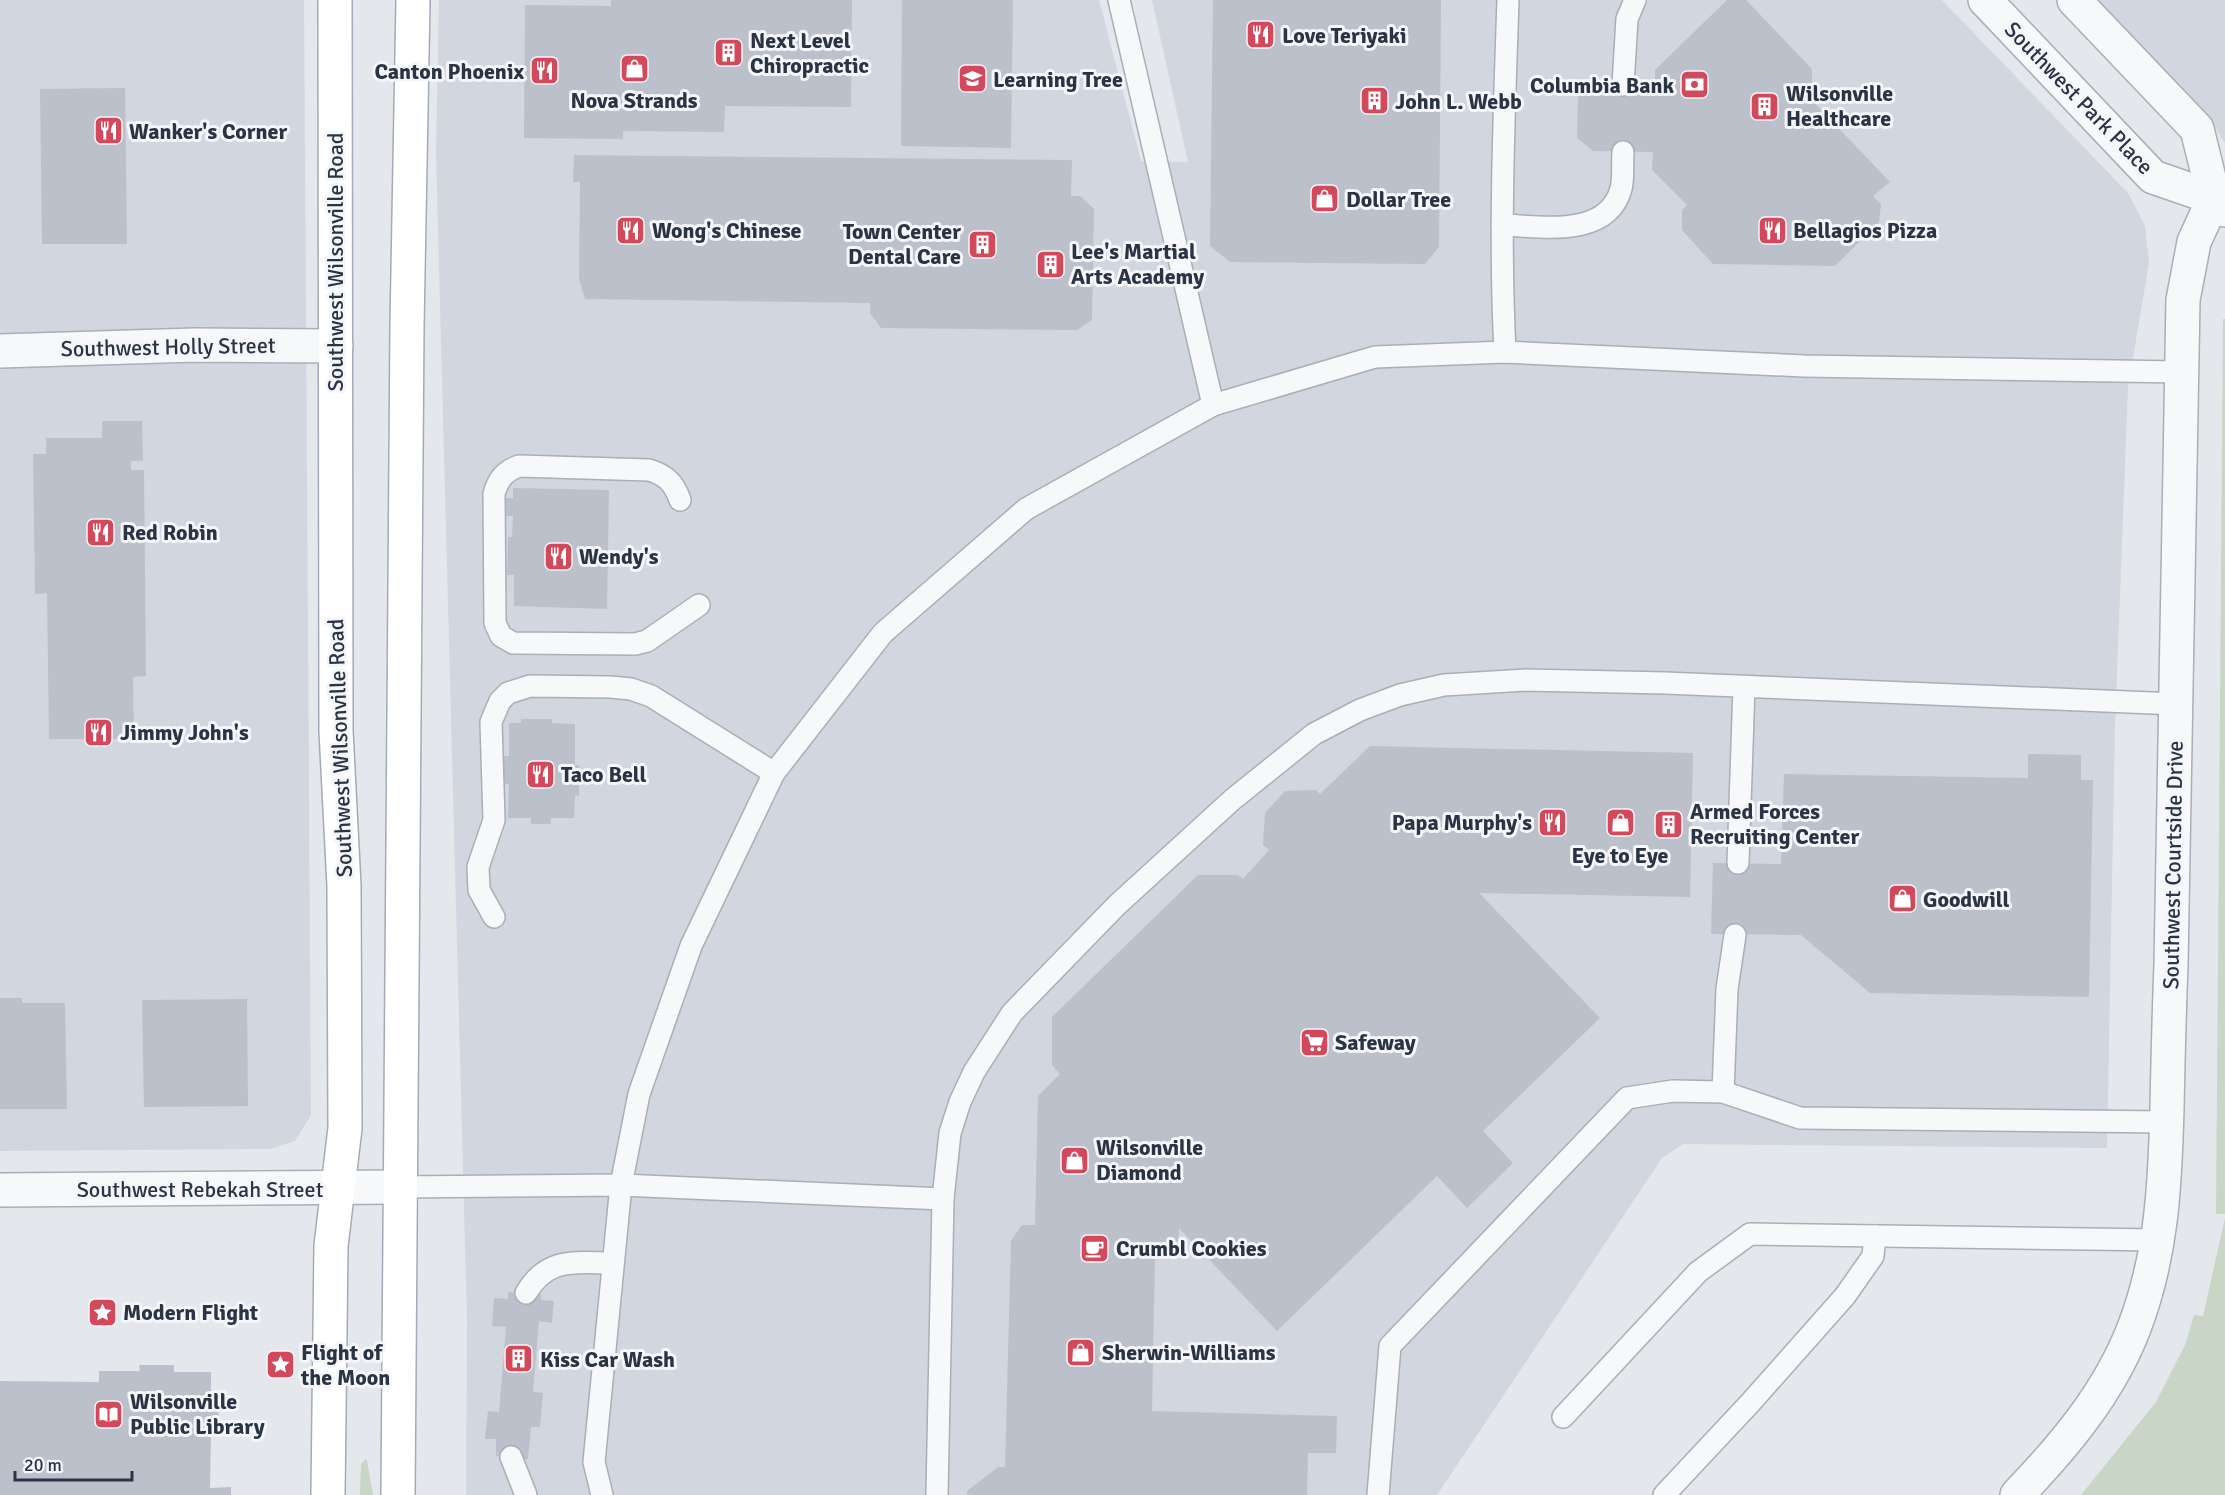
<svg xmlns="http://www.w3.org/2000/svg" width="2225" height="1495" viewBox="0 0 2225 1495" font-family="Signika,sans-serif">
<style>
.built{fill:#d2d6de}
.green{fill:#c9d6c5}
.building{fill:#bbc0ca}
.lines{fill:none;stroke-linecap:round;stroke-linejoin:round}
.service-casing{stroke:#a9aeb7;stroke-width:24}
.minor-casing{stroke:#a9aeb7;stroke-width:36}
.tertiary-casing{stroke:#a9aeb7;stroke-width:36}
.primary-casing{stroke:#a3abb8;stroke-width:36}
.service{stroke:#f7f8fa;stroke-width:21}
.minor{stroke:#f7f8fa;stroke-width:33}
.tertiary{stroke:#f7f8fa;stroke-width:33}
.primary{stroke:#fff;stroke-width:33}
.labels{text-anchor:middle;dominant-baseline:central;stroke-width:6;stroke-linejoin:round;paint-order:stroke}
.poi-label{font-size:22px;font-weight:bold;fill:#2b3445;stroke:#f4f6f9;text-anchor:start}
.street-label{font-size:22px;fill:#2b3445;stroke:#f4f6f9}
</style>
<rect width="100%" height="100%" fill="#e4e7ec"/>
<!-- built -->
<g class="built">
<path d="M 0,0 L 304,0 L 311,1115 L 295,1141 L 270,1149 L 0,1151 Z"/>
<path d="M 439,0 L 1099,0 L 1141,161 L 1188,162 L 1152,0 L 1942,0 L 2128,193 L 2145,226 L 2149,263 L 2128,387 L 2115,725 L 2107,1148 L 1683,1144 L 1662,1158 L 1437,1495 L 466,1495 L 467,1320 L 436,153 Z"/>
<path d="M 2093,0 L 2225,0 L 2225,143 L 2209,118 Z"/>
</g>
<!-- green -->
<g class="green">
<path d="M 2223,319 L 2225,319 L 2225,1214 L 2216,1214 Z"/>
<path d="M 2225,1218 L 2225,1495 L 2081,1495 L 2156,1402 L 2185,1345 L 2194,1315 L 2203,1316 Z"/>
<path d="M 366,1459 L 367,1461 L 373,1495 L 360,1495 L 361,1464 Z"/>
</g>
<!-- building -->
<g class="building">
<path d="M 611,0 L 852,0 L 851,107 L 725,106 L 724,132 L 623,131 L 623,139 L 524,138 L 525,5 L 611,6 Z"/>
<path d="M 902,0 L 1013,0 L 1011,148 L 901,146 Z"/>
<path d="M 1213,0 L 1441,0 L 1439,247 L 1425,264 L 1230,262 L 1210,246 Z"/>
<path d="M 1727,0 L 1746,0 L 1812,69 L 1812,87 L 1805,93 L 1890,182 L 1873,196 L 1881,204 L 1879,222 L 1835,266 L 1713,264 L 1682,230 L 1682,210 L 1687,205 L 1652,170 L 1653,152 L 1593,151 L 1577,138 L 1578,97 L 1591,84 L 1655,86 L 1655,70 Z"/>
<path d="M 125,88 L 127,244 L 42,244 L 40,89 Z"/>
<path d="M 574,155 L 1072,160 L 1071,196 L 1080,196 L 1094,209 L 1092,320 L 1077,330 L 881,328 L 870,313 L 870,303 L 585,299 L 579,279 L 580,182 L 573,182 Z"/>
<path d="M 102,421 L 142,421 L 143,461 L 131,461 L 131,470 L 144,470 L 146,676 L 133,677 L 134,739 L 49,739 L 47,593 L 35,594 L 33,454 L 46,454 L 46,438 L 102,438 Z"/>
<path d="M 513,488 L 609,490 L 607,609 L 514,606 L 514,575 L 507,575 L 508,537 L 512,537 L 513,516 L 505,516 L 506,498 L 513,498 Z"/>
<path d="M 521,719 L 552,719 L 552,723 L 575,724 L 575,765 L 579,765 L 579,796 L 575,795 L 574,818 L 551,818 L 551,824 L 531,824 L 531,818 L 508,818 L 509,784 L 501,784 L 502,756 L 509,756 L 509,723 L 521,723 Z"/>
<path d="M 1370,746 L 1693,753 L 1690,897 L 1479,893 L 1600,1018 L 1483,1131 L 1513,1163 L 1467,1208 L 1437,1176 L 1277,1331 L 1179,1228 L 1178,1254 L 1155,1254 L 1152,1411 L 1337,1416 L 1336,1453 L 1308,1453 L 1307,1495 L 967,1495 L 967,1491 L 998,1467 L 1005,1467 L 1011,1241 L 1022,1225 L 1035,1225 L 1038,1096 L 1060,1074 L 1052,1065 L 1052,1017 L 1198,875 L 1238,875 L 1243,879 L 1269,850 L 1263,845 L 1265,813 L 1285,791 L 1316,790 L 1320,794 Z"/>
<path d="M 2028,754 L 2081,755 L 2081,780 L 2093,780 L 2089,997 L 1870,993 L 1801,935 L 1711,934 L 1713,863 L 1781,864 L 1784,774 L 2028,778 Z"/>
<path d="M 0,998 L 22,998 L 22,1003 L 65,1003 L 67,1109 L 0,1109 Z"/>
<path d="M 247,999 L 248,1106 L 144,1107 L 142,1000 Z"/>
<path d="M 508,1292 L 541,1294 L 541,1300 L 554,1301 L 552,1323 L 539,1321 L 533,1392 L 543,1393 L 540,1427 L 531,1427 L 528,1459 L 496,1456 L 496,1439 L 485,1439 L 488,1411 L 499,1412 L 506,1327 L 492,1326 L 494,1298 L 508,1299 Z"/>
<path d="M 139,1365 L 174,1365 L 174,1372 L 211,1372 L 211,1397 L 219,1397 L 218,1432 L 211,1432 L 210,1488 L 231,1487 L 231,1495 L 0,1495 L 0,1381 L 99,1382 L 99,1371 L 140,1371 Z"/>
</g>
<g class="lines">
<defs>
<g id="service">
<path d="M 1119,0 L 1213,405"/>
<path d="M 1623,85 L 1627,19 L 1635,0"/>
<path d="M 1502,225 C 1540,226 1607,239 1621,189 C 1624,177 1622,164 1623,152"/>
<path d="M 1505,352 C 1499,235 1504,118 1508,0"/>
<path d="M 680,500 C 674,483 666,475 649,470 L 519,466 C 505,471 498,479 494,494 L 495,623 L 501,636 L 513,643 L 635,644 L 647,641 L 699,605"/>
<path d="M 1738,863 L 1744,687"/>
<path d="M 494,917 L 479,890 L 478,867 L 494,820 L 491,722 L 500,701 L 508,693 L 530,686 L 611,687 L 631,689 L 651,696 L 774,773"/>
<path d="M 1723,1092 L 1727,989 L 1735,935"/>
<path d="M 400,1187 L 621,1185 L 943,1199"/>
<path d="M 526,1293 C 548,1256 575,1263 613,1263"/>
<path d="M 1563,1417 L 1698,1272 L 1750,1234 L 2158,1240"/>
<path d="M 511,1457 L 526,1495"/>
<path d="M 602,1495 L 594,1462 L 621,1185 L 639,1094 L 691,946 L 774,773 L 883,633 L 1026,509 L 1213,405 L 1375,357 L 1505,352 L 1804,366 L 2181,372"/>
<path d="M 937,1495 L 943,1199 L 950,1133 L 960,1102 L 974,1072 L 1012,1013 L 1117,905 L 1232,800 L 1314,734 L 1360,710 L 1400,695 L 1444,685 L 1526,680 L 1665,683 L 2177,704"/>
<path d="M 1378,1495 L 1390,1346 L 1627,1098 L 1673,1091 L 1723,1092 L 1800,1118 L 2166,1122"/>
<path d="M 1664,1495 L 1751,1402 L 1845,1296 L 1873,1256 L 1875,1236"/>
</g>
<g id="minor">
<path d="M 0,351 L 195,345 L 336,346"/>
<path d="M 0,1190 L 400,1187"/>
</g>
<g id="tertiary">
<path d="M 1985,0 L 2153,177 L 2214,198 L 2225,210"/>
<path d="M 2074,0 L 2197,129 L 2214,198"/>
<path d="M 2017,1495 C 2064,1446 2109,1393 2134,1328 C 2162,1255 2165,1185 2167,1108 C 2168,1060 2169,1013 2171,965 C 2177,743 2177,521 2183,300 L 2194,242 L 2214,198"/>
</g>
<g id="primary">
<path d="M 328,1495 L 331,1246 L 345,1128 L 344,886 L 336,731 L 335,0"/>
<path d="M 398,1495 L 407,326 L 413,0"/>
</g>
</defs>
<!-- service casing -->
<use href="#service" class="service-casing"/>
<!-- minor casing -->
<use href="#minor" class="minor-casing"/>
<!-- tertiary casing -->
<use href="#tertiary" class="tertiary-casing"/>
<!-- primary casing -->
<use href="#primary" class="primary-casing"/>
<!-- service -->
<use href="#service" class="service"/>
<!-- minor -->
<use href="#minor" class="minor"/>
<!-- tertiary -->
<use href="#tertiary" class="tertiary"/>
<!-- primary -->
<use href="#primary" class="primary"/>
</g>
<!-- icons -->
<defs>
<symbol id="restaurant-square" viewBox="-11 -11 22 22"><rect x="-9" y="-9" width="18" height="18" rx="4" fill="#d1495b" stroke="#f4f6f9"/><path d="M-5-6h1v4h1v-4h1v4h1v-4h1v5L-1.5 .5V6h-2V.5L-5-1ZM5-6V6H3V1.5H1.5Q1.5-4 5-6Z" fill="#fff"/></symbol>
<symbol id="building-square" viewBox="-11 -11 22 22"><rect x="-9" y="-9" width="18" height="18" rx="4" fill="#d1495b" stroke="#f4f6f9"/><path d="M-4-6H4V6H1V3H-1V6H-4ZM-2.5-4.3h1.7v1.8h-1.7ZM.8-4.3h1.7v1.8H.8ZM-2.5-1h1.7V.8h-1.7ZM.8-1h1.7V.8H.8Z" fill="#fff"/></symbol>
<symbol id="shop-square" viewBox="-11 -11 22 22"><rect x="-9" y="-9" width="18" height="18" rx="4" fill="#d1495b" stroke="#f4f6f9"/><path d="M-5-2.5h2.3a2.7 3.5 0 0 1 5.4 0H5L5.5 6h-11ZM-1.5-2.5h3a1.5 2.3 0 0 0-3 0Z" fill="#fff"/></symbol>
<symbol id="school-square" viewBox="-11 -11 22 22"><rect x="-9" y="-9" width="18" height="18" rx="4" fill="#d1495b" stroke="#f4f6f9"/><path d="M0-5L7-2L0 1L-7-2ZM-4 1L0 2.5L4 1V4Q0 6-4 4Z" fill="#fff"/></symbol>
<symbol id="bank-square" viewBox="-11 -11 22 22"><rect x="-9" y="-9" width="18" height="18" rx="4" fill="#d1495b" stroke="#f4f6f9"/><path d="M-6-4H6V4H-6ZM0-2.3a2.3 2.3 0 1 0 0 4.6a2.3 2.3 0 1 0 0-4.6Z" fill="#fff"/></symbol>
<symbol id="supermarket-square" viewBox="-11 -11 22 22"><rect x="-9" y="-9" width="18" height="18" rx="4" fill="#d1495b" stroke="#f4f6f9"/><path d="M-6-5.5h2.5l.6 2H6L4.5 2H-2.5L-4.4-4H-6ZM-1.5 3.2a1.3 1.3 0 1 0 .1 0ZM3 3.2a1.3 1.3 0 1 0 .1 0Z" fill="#fff"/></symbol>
<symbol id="cafe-square" viewBox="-11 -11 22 22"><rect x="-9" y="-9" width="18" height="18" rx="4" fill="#d1495b" stroke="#f4f6f9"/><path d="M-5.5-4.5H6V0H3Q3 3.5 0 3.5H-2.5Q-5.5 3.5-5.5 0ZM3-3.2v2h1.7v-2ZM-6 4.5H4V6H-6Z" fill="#fff"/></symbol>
<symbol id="sight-square" viewBox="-11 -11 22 22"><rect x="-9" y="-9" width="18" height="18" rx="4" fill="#d1495b" stroke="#f4f6f9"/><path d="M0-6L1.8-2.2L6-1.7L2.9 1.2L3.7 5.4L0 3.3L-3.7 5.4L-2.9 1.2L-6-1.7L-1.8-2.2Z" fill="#fff"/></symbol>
<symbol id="library-square" viewBox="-11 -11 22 22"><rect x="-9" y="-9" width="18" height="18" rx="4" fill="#d1495b" stroke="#f4f6f9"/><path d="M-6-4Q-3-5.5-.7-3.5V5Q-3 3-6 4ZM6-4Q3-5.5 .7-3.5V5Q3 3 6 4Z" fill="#fff"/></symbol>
</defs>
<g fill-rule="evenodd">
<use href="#restaurant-square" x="1244" y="18" width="33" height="33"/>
<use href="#building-square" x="712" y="36" width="33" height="33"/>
<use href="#shop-square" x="618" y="52" width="33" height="33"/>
<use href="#restaurant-square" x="528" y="54" width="33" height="33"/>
<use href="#school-square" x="956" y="62" width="33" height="33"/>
<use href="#bank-square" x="1678" y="68" width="33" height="33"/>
<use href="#building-square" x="1358" y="84" width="33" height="33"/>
<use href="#building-square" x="1748" y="90" width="33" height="33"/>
<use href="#restaurant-square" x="92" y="114" width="33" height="33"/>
<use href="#shop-square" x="1308" y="182" width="33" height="33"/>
<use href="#restaurant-square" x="614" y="214" width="33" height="33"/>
<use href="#restaurant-square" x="1756" y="214" width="33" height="33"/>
<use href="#building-square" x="966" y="228" width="33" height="33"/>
<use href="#building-square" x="1034" y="248" width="33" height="33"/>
<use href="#restaurant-square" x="84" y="516" width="33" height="33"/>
<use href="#restaurant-square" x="542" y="540" width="33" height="33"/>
<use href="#restaurant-square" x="82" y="716" width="33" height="33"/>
<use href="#restaurant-square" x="524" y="758" width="33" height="33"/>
<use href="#restaurant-square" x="1536" y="806" width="33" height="33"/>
<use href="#shop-square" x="1604" y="806" width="33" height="33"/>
<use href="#building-square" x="1652" y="808" width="33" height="33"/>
<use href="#shop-square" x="1886" y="882" width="33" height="33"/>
<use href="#supermarket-square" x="1298" y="1026" width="33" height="33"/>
<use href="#shop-square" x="1058" y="1144" width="33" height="33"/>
<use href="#cafe-square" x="1078" y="1232" width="33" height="33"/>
<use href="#sight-square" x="86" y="1296" width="33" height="33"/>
<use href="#shop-square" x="1064" y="1336" width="33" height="33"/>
<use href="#building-square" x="502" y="1342" width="33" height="33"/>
<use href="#sight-square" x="264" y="1348" width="33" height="33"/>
<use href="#library-square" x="92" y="1398" width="33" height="33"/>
</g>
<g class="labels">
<!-- poi labels -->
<g class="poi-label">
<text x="1282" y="35">Love Teriyaki</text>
<text x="750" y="40">Next Level<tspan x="750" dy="25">Chiropractic</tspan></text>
<text x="524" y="71" text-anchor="end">Canton Phoenix</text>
<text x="993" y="79">Learning Tree</text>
<text x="1674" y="85" text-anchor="end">Columbia Bank</text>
<text x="1786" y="93">Wilsonville<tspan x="1786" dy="25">Healthcare</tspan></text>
<text x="634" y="100" text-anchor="middle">Nova Strands</text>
<text x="1395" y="101">John L. Webb</text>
<text x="129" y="131">Wanker's Corner</text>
<text x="1346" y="199">Dollar Tree</text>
<text x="652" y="230">Wong's Chinese</text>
<text x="1793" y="230">Bellagios Pizza</text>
<text x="961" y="231" text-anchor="end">Town Center<tspan x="961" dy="25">Dental Care</tspan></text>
<text x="1071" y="251">Lee's Martial<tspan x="1071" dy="25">Arts Academy</tspan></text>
<text x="122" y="532">Red Robin</text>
<text x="579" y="556">Wendy's</text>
<text x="120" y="732">Jimmy John's</text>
<text x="561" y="774">Taco Bell</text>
<text x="1690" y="811">Armed Forces<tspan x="1690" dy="25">Recruiting Center</tspan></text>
<text x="1532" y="822" text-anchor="end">Papa Murphy's</text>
<text x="1620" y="855" text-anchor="middle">Eye to Eye</text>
<text x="1923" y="899">Goodwill</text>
<text x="1335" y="1042">Safeway</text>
<text x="1096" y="1147">Wilsonville<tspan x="1096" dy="25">Diamond</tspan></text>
<text x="1116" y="1248">Crumbl Cookies</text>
<text x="123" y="1312">Modern Flight</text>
<text x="301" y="1352">Flight of<tspan x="301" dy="25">the Moon</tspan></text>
<text x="1102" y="1352">Sherwin-Williams</text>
<text x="540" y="1359">Kiss Car Wash</text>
<text x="130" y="1401">Wilsonville<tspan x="130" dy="25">Public Library</tspan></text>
</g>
<!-- street labels -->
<g class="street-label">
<text transform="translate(2079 98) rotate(46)">Southwest Park Place</text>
<text transform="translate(335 262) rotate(-90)">Southwest Wilsonville Road</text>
<text transform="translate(168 347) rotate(-1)">Southwest Holly Street</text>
<text transform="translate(340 748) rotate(-92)">Southwest Wilsonville Road</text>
<text transform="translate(2173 865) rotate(-89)">Southwest Courtside Drive</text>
<text x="200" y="1189">Southwest Rebekah Street</text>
</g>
</g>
<!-- scale -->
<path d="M15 1471v9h117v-9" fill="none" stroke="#2b3445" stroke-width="3"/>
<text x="24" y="1471" font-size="18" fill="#2b3445" stroke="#f4f6f9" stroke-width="4.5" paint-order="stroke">20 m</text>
</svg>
